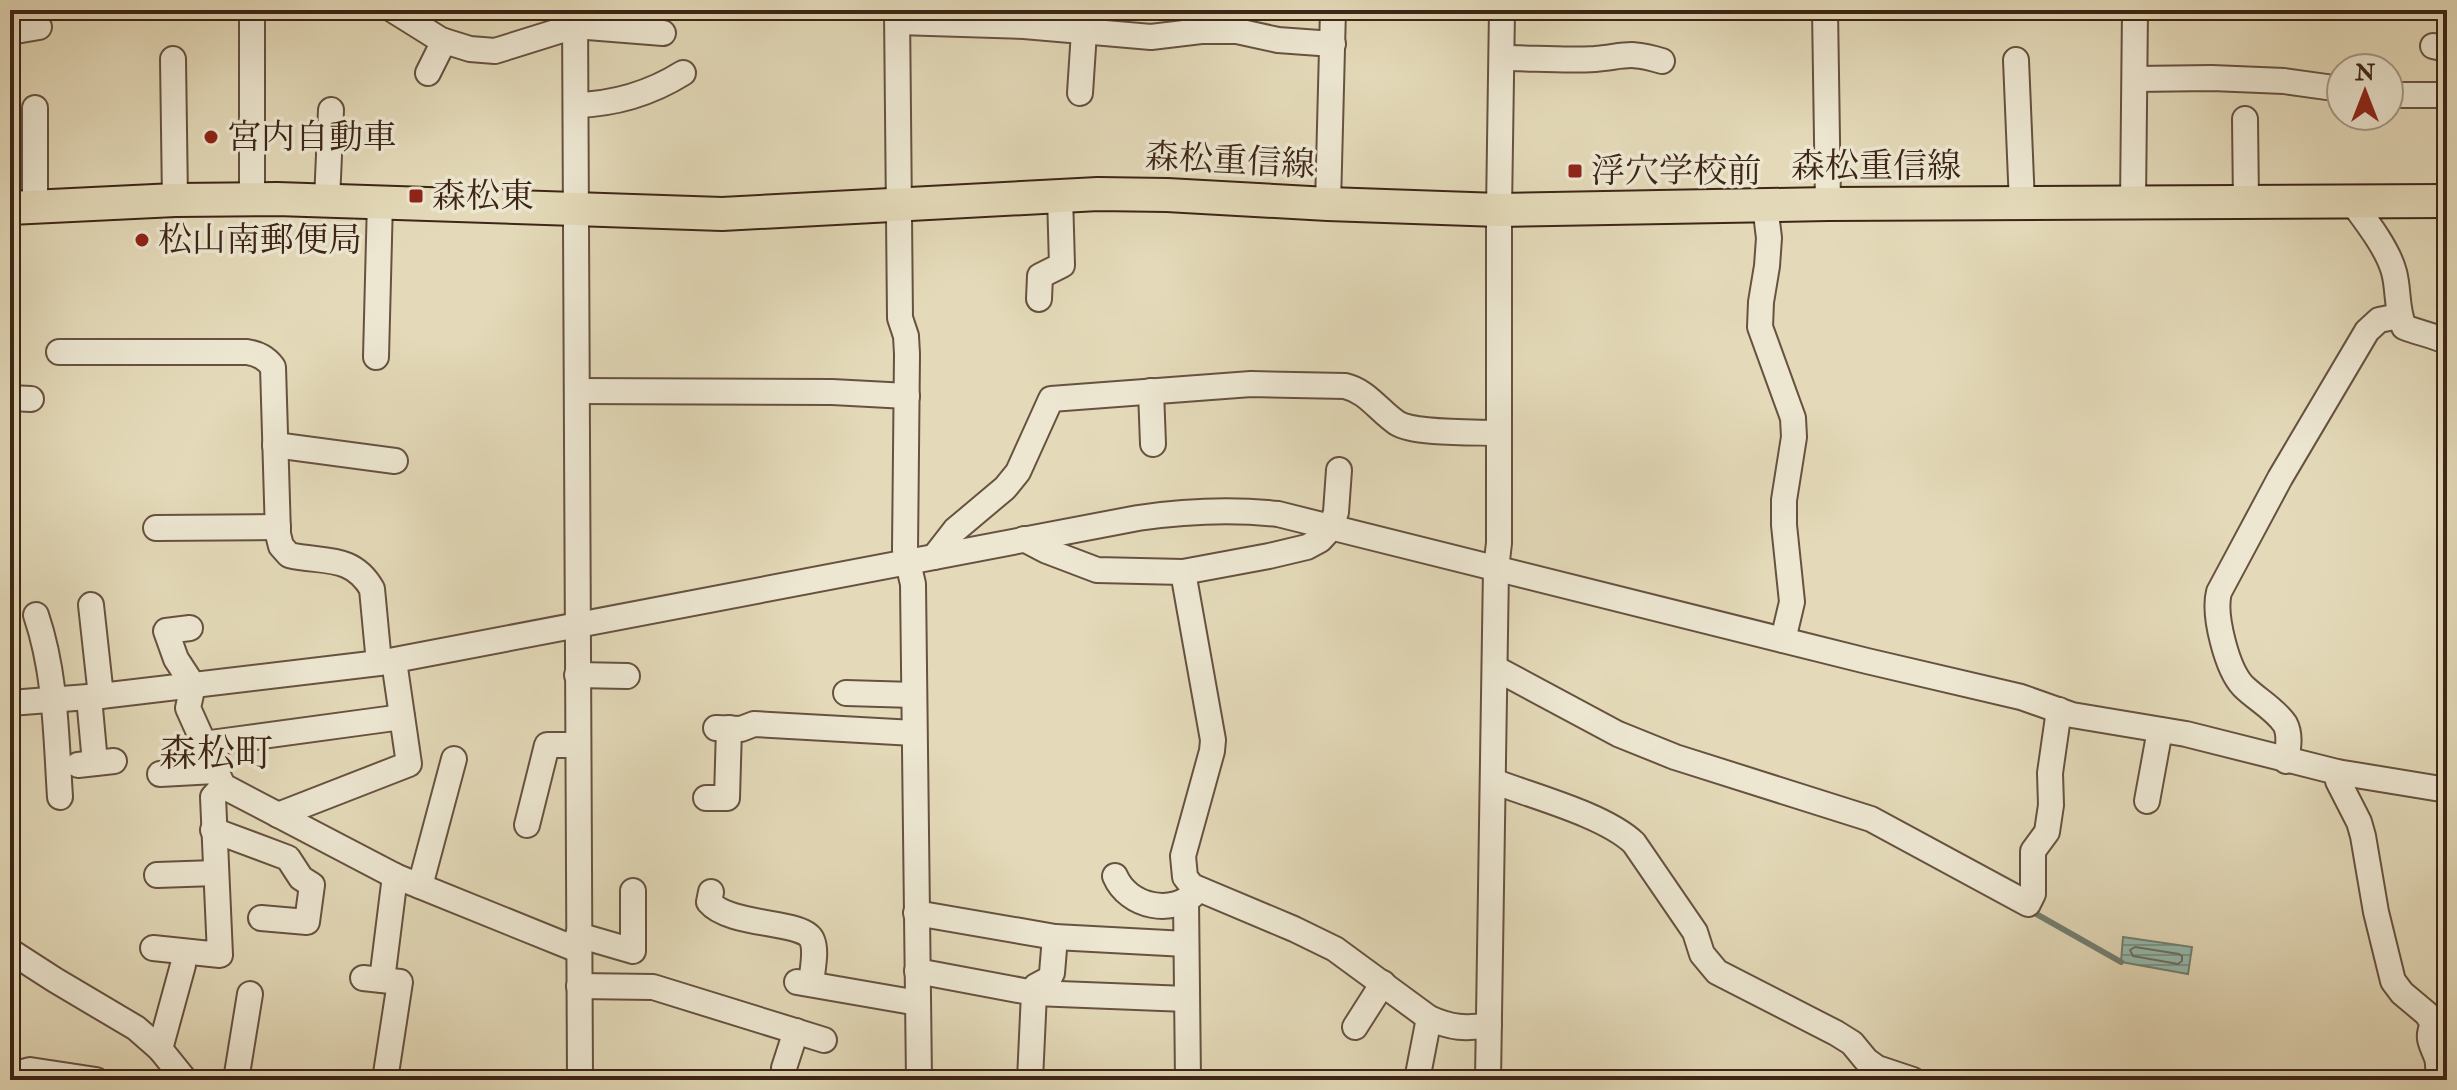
<svg xmlns="http://www.w3.org/2000/svg" width="2457" height="1090" viewBox="0 0 2457 1090" font-family="'IM FELL Double Pica','Noto Serif JP',serif">
<style>
.water{fill:url(#water-rules);stroke:#727f72;stroke-width:2}
.lines{fill:none;stroke-linecap:round;stroke-linejoin:round}
.shore{stroke:#697063;stroke-width:2}
.stream{stroke:#727f72;stroke-width:6}
.minor-casing{stroke:#675240;stroke-width:28}
.major-casing{stroke:#3d2517;stroke-width:36}
.minor{stroke:#ede7d2;stroke-width:24}
.major{stroke:#e4dab9;stroke-width:32}
.poi-dot{fill:#8f2418;stroke:#ede7d2;stroke-width:3}
.labels{text-anchor:middle;dominant-baseline:central;stroke-width:7;stroke-linejoin:round;paint-order:stroke}
.poi-label{font-size:34px;fill:#3d2517;stroke:#ede7d2;text-anchor:start}
.street-label{font-size:34px;fill:#3d2517;stroke:#ede7d2}
.quarter-label{font-size:38px;fill:#3d2517;stroke:#ede7d2}
</style>
<defs>
<pattern id="water-rules" width="6" height="5" patternUnits="userSpaceOnUse" patternTransform="scale(2)"><rect width="6" height="5" fill="#95bbaf"/><path d="M0 2.5h6" fill="none" stroke="#7b988d"/></pattern>
</defs>
<rect width="100%" height="100%" fill="#e4dab9"/>
<filter id="stains"><feTurbulence type="fractalNoise" baseFrequency=".0025" numOctaves="4"/><feColorMatrix values="0 0 0 0 .2 0 0 0 0 .09 0 0 0 0 .02 0 0 0 .5 -.17"/></filter>
<radialGradient id="worn" r=".72"><stop offset=".6" stop-color="#630" stop-opacity="0"/><stop offset="1" stop-color="#630" stop-opacity=".3"/></radialGradient>
<!-- water -->
<path class="water" d="M 2123,937 L 2192,947 L 2188,974 L 2121,962 Z"/>
<g class="lines">
<!-- shore -->
<path class="shore" d="M 2135,947 L 2179,954 L 2182,956 L 2182,961 L 2178,964 L 2133,956 L 2130,950 Z"/>
<!-- stream -->
<path class="stream" d="M 2033,912 L 2121,962"/>
<defs>
<g id="minor">
<path d="M 393,10 L 441,40 L 470,49 L 495,51 L 575,26 L 663,33"/>
<path d="M 575,10 L 580,1080"/>
<path d="M 897,10 L 900,318 L 906,336 L 907,354 L 905,550 L 913,584 L 919,1080"/>
<path d="M 1825,10 L 1828,204"/>
<path d="M 898,22 L 1024,26 L 1151,37 L 1201,31 L 1237,31 L 1278,40 L 1333,44"/>
<path d="M 10,32 L 39,27"/>
<path d="M 2433,46 L 2447,49"/>
<path d="M 1502,58 C 1532,58 1565,61 1595,59 C 1626,56 1630,51 1662,61"/>
<path d="M 173,59 L 175,200"/>
<path d="M 2016,60 L 2022,204"/>
<path d="M 428,73 L 444,41"/>
<path d="M 2135,79 L 2212,78 L 2284,81 L 2341,89"/>
<path d="M 1080,93 L 1084,32"/>
<path d="M 2389,95 L 2447,95"/>
<path d="M 576,105 C 614,104 651,93 683,73"/>
<path d="M 2245,119 L 2246,202"/>
<path d="M 252,199 L 252,10"/>
<path d="M 327,200 L 331,110"/>
<path d="M 2352,202 C 2366,221 2388,249 2394,272 C 2399,290 2396,309 2404,327 C 2419,333 2433,335 2447,342"/>
<path d="M 2133,203 L 2135,10"/>
<path d="M 1328,204 L 1333,10"/>
<path d="M 1765,205 L 1769,238 L 1767,266 L 1761,302 L 1760,327 L 1793,418 L 1794,437 L 1784,500 L 1784,525 L 1792,602 L 1783,640"/>
<path d="M 35,207 L 35,108"/>
<path d="M 1039,299 L 1040,276 L 1062,265 L 1060,196"/>
<path d="M 59,352 L 247,352 C 259,354 266,358 273,367 L 278,534 L 281,546 L 289,555 C 323,563 352,554 372,589 L 379,663"/>
<path d="M 376,357 L 380,201"/>
<path d="M 577,391 L 832,392 L 907,396"/>
<path d="M 1151,391 L 1153,444"/>
<path d="M 10,398 L 31,399"/>
<path d="M 275,445 L 395,461"/>
<path d="M 156,528 L 278,527"/>
<path d="M 1024,539 L 1047,551 L 1097,570 L 1183,572 L 1269,556 L 1307,547 L 1320,540 L 1331,528 L 1336,512 L 1339,470"/>
<path d="M 934,557 L 955,530 L 1005,488 L 1018,472 L 1051,399 L 1251,384 L 1345,386 C 1367,391 1379,411 1397,423 C 1414,434 1476,432 1499,433"/>
<path d="M 1183,572 L 1213,740 L 1212,751 L 1183,856 L 1185,877 L 1192,886 L 1199,889 L 1294,929 L 1335,949 L 1429,1018 C 1451,1028 1466,1029 1489,1025"/>
<path d="M 91,605 L 101,696"/>
<path d="M 36,615 C 56,674 56,736 60,797"/>
<path d="M 190,628 L 166,631 L 176,659 L 193,685 L 188,708 L 223,786 L 395,876 L 578,950"/>
<path d="M 1495,668 L 1618,734 L 1675,757 L 1871,819 L 2028,904 L 2033,894 L 2033,851 L 2047,832 L 2051,805 L 2050,773 L 2059,710"/>
<path d="M 577,675 L 627,676"/>
<path d="M 846,693 L 914,695"/>
<path d="M 89,697 L 95,763"/>
<path d="M 10,703 L 101,696 L 379,663 L 1138,518 C 1186,511 1231,509 1278,514 L 1867,661 L 2021,697 L 2072,715 L 2186,734 L 2337,772 L 2447,790"/>
<path d="M 716,728 L 741,729 L 754,724 L 914,733"/>
<path d="M 203,744 L 402,717"/>
<path d="M 2286,761 C 2288,750 2291,735 2285,724 C 2275,709 2256,699 2243,686 C 2227,669 2213,615 2219,592 L 2280,478 L 2367,331 L 2379,320 L 2399,316"/>
<path d="M 78,765 L 114,761"/>
<path d="M 2337,772 L 2338,781 L 2359,822 L 2363,836 L 2376,912 L 2393,981 L 2402,993 L 2427,1014 L 2433,1024 C 2426,1039 2432,1044 2437,1058 C 2439,1065 2438,1073 2438,1080"/>
<path d="M 160,774 L 215,771"/>
<path d="M 1493,781 C 1532,796 1605,815 1634,843 L 1695,932 L 1702,954 L 1717,972 L 1836,1033 L 1852,1043 L 1866,1060 L 1877,1068 L 1913,1080"/>
<path d="M 706,798 L 727,798 L 729,728"/>
<path d="M 2147,801 L 2160,730"/>
<path d="M 278,815 L 409,764 L 394,661"/>
<path d="M 527,825 L 547,745 L 577,745"/>
<path d="M 213,830 L 288,858 L 301,878 L 312,885 L 307,922 L 261,918"/>
<path d="M 157,875 L 215,873"/>
<path d="M 1115,876 C 1128,907 1174,917 1197,891"/>
<path d="M 420,886 L 454,759"/>
<path d="M 711,892 L 709,902 C 730,927 804,920 812,940 C 817,951 812,971 811,984"/>
<path d="M 1186,900 L 1188,1080"/>
<path d="M 916,913 L 1055,937 L 1186,944"/>
<path d="M 578,935 L 633,951 L 633,891"/>
<path d="M 153,948 L 220,955 L 213,797 L 223,786"/>
<path d="M 10,951 L 55,980 L 136,1028 L 160,1049 L 185,1080"/>
<path d="M 917,971 L 1034,993 L 1030,1080"/>
<path d="M 363,978 L 400,982 L 385,1080"/>
<path d="M 382,980 L 395,876"/>
<path d="M 797,982 L 918,1003"/>
<path d="M 579,986 L 653,987 L 824,1040"/>
<path d="M 1034,993 L 1187,999"/>
<path d="M 1034,993 L 1036,986 L 1049,979 L 1052,973 L 1055,937"/>
<path d="M 1355,1027 L 1383,983"/>
<path d="M 160,1049 L 183,965"/>
<path d="M 784,1068 L 796,1031"/>
<path d="M 15,1080 L 19,1073 L 30,1070 L 96,1080"/>
<path d="M 236,1080 L 250,994"/>
<path d="M 1417,1080 L 1429,1018"/>
<path d="M 1488,1080 L 1496,569 L 1499,543 L 1499,210 L 1502,10"/>
</g>
<path id="major" d="M 10,208 L 175,200 L 277,199 L 722,214 L 1098,194 L 1167,195 L 1328,204 L 1499,210 L 1828,204 L 2447,201"/>
</defs>
<!-- minor casing -->
<use href="#minor" class="minor-casing"/>
<!-- major casing -->
<use href="#major" class="major-casing"/>
<!-- minor -->
<use href="#minor" class="minor"/>
<!-- major -->
<use href="#major" class="major"/>
</g>
<!-- markers -->
<g class="poi-dot">
<circle cx="211" cy="137" r="8"/>
<rect x="1567" y="163" width="16" height="16" rx="4"/>
<rect x="408" y="188" width="16" height="16" rx="4"/>
<circle cx="142" cy="240" r="8"/>
</g>
<g class="labels">
<!-- poi labels -->
<g class="poi-label">
<text x="227" y="137">宮内自動車</text>
<text x="1591" y="171">浮穴学校前</text>
<text x="432" y="196">森松東</text>
<text x="158" y="240">松山南郵便局</text>
</g>
<!-- street labels -->
<g class="street-label">
<text transform="translate(1230 161) rotate(3)">森松重信線</text>
<text x="1876" y="166">森松重信線</text>
</g>
<!-- quarter labels -->
<g class="quarter-label">
<text x="216" y="754">森松町</text>
</g>
</g>
<!-- margin -->
<rect width="2457" height="1090" fill="none" stroke="#e4dab9" stroke-width="40"/>
<rect x="12" y="12" width="2433" height="1066" fill="none" stroke="#3d2517" stroke-width="4"/>
<rect x="20" y="20" width="2417" height="1050" fill="none" stroke="#3d2517" stroke-width="2"/>
<!-- north arrow -->
<g transform="translate(2365 92)"><circle r="38" fill="#ede7d2" stroke="#a79987" stroke-width="2"/>
<path d="M0-6L14 30L0 20L-14 30Z" fill="#8f2418"/>
<text y="-12" font-size="22" font-weight="bold" text-anchor="middle" fill="#3d2517">N</text>
</g>
<rect width="100%" height="100%" filter="url(#stains)"/>
<rect width="100%" height="100%" fill="url(#worn)"/>
</svg>
